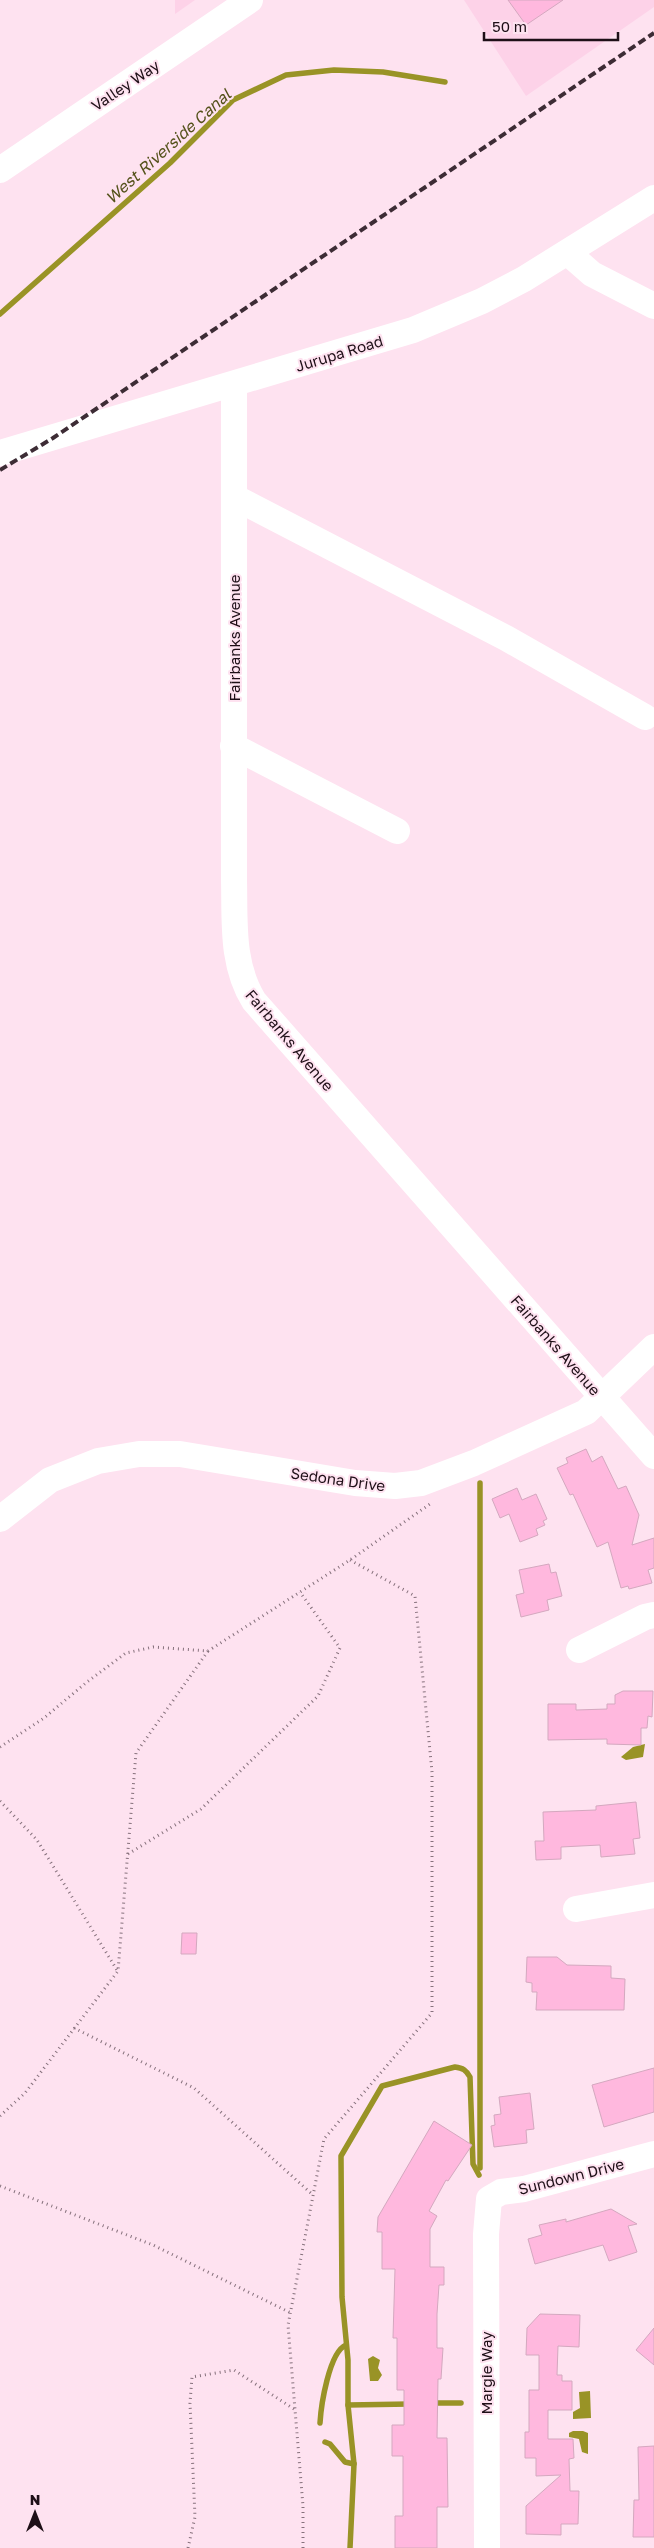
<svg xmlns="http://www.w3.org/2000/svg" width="654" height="2548" viewBox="0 0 654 2548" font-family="'Golos Text',sans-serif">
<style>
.built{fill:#fdd2e8}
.water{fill:#999326}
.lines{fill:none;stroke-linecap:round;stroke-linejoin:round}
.stream{stroke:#999326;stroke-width:5.5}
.building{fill:#ffb8de;stroke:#d4a8bf}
.path{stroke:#86717c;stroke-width:3;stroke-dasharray:1 4;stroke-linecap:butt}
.minor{stroke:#fff;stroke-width:26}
.rail{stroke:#3d2c35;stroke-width:4;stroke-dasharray:8 4;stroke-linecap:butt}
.labels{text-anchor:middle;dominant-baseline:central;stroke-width:4;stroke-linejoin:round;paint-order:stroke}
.street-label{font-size:15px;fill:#1e0f17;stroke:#fee2f0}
.water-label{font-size:16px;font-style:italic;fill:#55521b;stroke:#fee2f0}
</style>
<rect width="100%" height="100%" fill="#fee2f0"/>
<!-- built -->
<g class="built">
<path d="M 175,0 L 195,0 L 175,14 Z"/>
<path d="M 464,0 L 654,0 L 654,7 L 526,96 Z"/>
</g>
<!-- water -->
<g class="water">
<path d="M 645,1744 L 643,1757 L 626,1760 L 621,1757 L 633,1747 Z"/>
<path d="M 373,2356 L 380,2360 L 378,2368 L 382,2375 L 378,2381 L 370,2381 L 368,2359 Z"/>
<path d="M 590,2391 L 591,2418 L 573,2419 L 573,2412 L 580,2408 L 579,2392 Z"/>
<path d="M 573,2431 L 583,2431 L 588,2433 L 588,2454 L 582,2452 L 579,2439 L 569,2437 L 569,2433 Z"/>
</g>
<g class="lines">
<!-- stream -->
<g class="stream">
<path d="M 0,314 L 170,163 L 233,100 L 286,75 L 334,70 L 383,72 L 445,82"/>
<path d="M 480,1483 L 480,2168"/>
<path d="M 432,2403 L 461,2403"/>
<path d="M 410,2404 L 348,2405 L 348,2360 L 342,2297 L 341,2156 L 382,2086 L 455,2067 C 463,2068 466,2070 470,2077 L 473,2164 L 479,2175"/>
<path d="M 348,2405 L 354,2464 L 350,2548"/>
<path d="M 320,2423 C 321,2406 329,2352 346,2345"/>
<path d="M 325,2442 L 330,2444 L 345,2462 L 354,2464"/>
</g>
</g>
<!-- building -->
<g class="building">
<path d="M 508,0 L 563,0 L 526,25 Z"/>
<path d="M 586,1449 L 592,1462 L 602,1456 L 618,1489 L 626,1486 L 639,1515 L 632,1545 L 654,1538 L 654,1568 L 648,1570 L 652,1583 L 629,1589 L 628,1586 L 621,1588 L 608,1542 L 597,1547 L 573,1494 L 570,1495 L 557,1468 L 568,1463 L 566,1458 Z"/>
<path d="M 517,1488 L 522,1500 L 536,1494 L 547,1519 L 543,1521 L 545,1525 L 536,1529 L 538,1535 L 520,1542 L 509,1514 L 500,1518 L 492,1499 Z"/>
<path d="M 549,1564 L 551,1573 L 556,1572 L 562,1596 L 547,1600 L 549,1610 L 521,1617 L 516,1595 L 524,1593 L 519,1570 Z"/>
<path d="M 623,1691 L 653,1691 L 652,1717 L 648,1716 L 647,1728 L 641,1728 L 641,1745 L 607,1744 L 607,1739 L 548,1740 L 548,1704 L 576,1704 L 576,1710 L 607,1709 L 607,1704 L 615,1704 L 615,1695 Z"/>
<path d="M 636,1802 L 640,1838 L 633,1839 L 635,1854 L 601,1857 L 600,1845 L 561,1847 L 561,1859 L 536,1860 L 535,1841 L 544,1841 L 543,1812 L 596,1810 L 596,1806 Z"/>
<path d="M 182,1933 L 197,1933 L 196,1954 L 181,1954 Z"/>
<path d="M 527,1957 L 557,1957 L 567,1965 L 611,1966 L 611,1978 L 625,1979 L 624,2010 L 536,2010 L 537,1992 L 532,1992 L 532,1983 L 526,1982 Z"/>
<path d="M 654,2068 L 654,2112 L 604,2127 L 592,2085 Z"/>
<path d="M 530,2093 L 534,2129 L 526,2130 L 527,2143 L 494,2147 L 491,2126 L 495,2125 L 494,2115 L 501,2114 L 499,2097 Z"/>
<path d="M 434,2121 L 472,2145 L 448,2181 L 446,2180 L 429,2211 L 437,2216 L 430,2229 L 430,2267 L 444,2267 L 444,2285 L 439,2285 L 437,2314 L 437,2348 L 443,2348 L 441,2379 L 438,2379 L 437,2438 L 447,2438 L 448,2507 L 437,2507 L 437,2548 L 395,2548 L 395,2516 L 403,2516 L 403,2456 L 392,2456 L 392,2425 L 404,2425 L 404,2390 L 397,2390 L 397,2338 L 393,2338 L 395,2269 L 382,2269 L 382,2232 L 377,2232 L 378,2217 Z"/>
<path d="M 611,2209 L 637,2224 L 628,2226 L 637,2252 L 609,2261 L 603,2245 L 535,2264 L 528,2239 L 542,2235 L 539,2225 L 566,2219 L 566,2222 Z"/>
<path d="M 540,2314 L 580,2315 L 579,2347 L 558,2346 L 557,2375 L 562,2375 L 562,2381 L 572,2381 L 572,2410 L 548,2410 L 548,2439 L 573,2439 L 574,2458 L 569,2459 L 570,2491 L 579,2491 L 578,2524 L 561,2524 L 561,2535 L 526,2534 L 526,2506 L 561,2475 L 536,2476 L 536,2458 L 525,2458 L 525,2432 L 529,2432 L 529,2390 L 539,2390 L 539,2355 L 526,2355 L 527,2328 Z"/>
<path d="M 654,2328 L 654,2365 L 636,2350 Z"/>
<path d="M 654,2446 L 654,2537 L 633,2537 L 634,2500 L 639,2500 L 638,2447 Z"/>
</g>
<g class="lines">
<!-- path -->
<g class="path">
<path d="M 0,1747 L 44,1718 L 87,1682 L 126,1653 L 153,1647 L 208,1651 L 350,1560 L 430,1504"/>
<path d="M 0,1801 L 37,1840 L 117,1970"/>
<path d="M 128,1854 L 201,1809 L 318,1696 L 340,1648 L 300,1592"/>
<path d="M 74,2028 L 194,2088 L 313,2195"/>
<path d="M 0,2116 L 25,2093 L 118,1971 L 136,1753 L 208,1651"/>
<path d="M 0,2186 L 153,2245 L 291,2313"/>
<path d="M 188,2548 L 195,2517 L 190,2403 L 192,2377 L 234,2370 L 294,2409"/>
<path d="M 303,2548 L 303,2506 L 288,2325 L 324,2139 L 432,2013 L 432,1772 L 415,1596 L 350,1560"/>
</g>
<!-- minor -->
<g class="minor">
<path d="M 0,170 L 250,0"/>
<path d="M 568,253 L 592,274 L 654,306"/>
<path d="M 234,385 L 234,880 C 235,921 231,964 254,1001 L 654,1456"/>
<path d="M 0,453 L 413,330 L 482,301 L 524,279 L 654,198"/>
<path d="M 234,497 L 506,638 L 645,717"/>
<path d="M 233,746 L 397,831"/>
<path d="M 0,1519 L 50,1480 L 98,1461 L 139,1454 L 180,1454 L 355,1483 L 395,1486 L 421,1483 L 474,1463 L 586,1412 L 654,1347"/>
<path d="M 579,1650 L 645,1617 L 654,1615"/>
<path d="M 576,1909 L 654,1895"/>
<path d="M 487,2548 L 486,2234 L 489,2199 L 501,2192 L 524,2189 L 654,2154"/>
</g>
<!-- rail -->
<path class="rail" d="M 0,470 L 53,438 L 654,33"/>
</g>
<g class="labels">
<!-- street labels -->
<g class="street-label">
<text transform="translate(125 85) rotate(-34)">Valley Way</text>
<text transform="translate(339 353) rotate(-17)">Jurupa Road</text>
<text transform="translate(234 638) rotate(-90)">Fairbanks Avenue</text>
<text transform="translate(290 1040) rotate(50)">Fairbanks Avenue</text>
<text transform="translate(556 1345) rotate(49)">Fairbanks Avenue</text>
<text transform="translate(338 1479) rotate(8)">Sedona Drive</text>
<text transform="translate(571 2176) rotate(-14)">Sundown Drive</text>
<text transform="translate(486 2373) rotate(-90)">Margie Way</text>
</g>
<!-- water labels -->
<g class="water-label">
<text transform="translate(168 146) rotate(-42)">West Riverside Canal</text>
</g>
</g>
<!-- north arrow -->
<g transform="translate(35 2513)" stroke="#fee2f0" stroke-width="4" paint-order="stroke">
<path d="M0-4L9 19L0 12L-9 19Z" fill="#1e0f17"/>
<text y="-8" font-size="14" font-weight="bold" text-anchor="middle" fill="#1e0f17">N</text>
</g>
<!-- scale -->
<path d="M484 32v8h134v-8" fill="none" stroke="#1e0f17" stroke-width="2.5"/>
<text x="492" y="32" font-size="15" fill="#1e0f17" stroke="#fee2f0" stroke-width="4" paint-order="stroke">50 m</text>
</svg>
